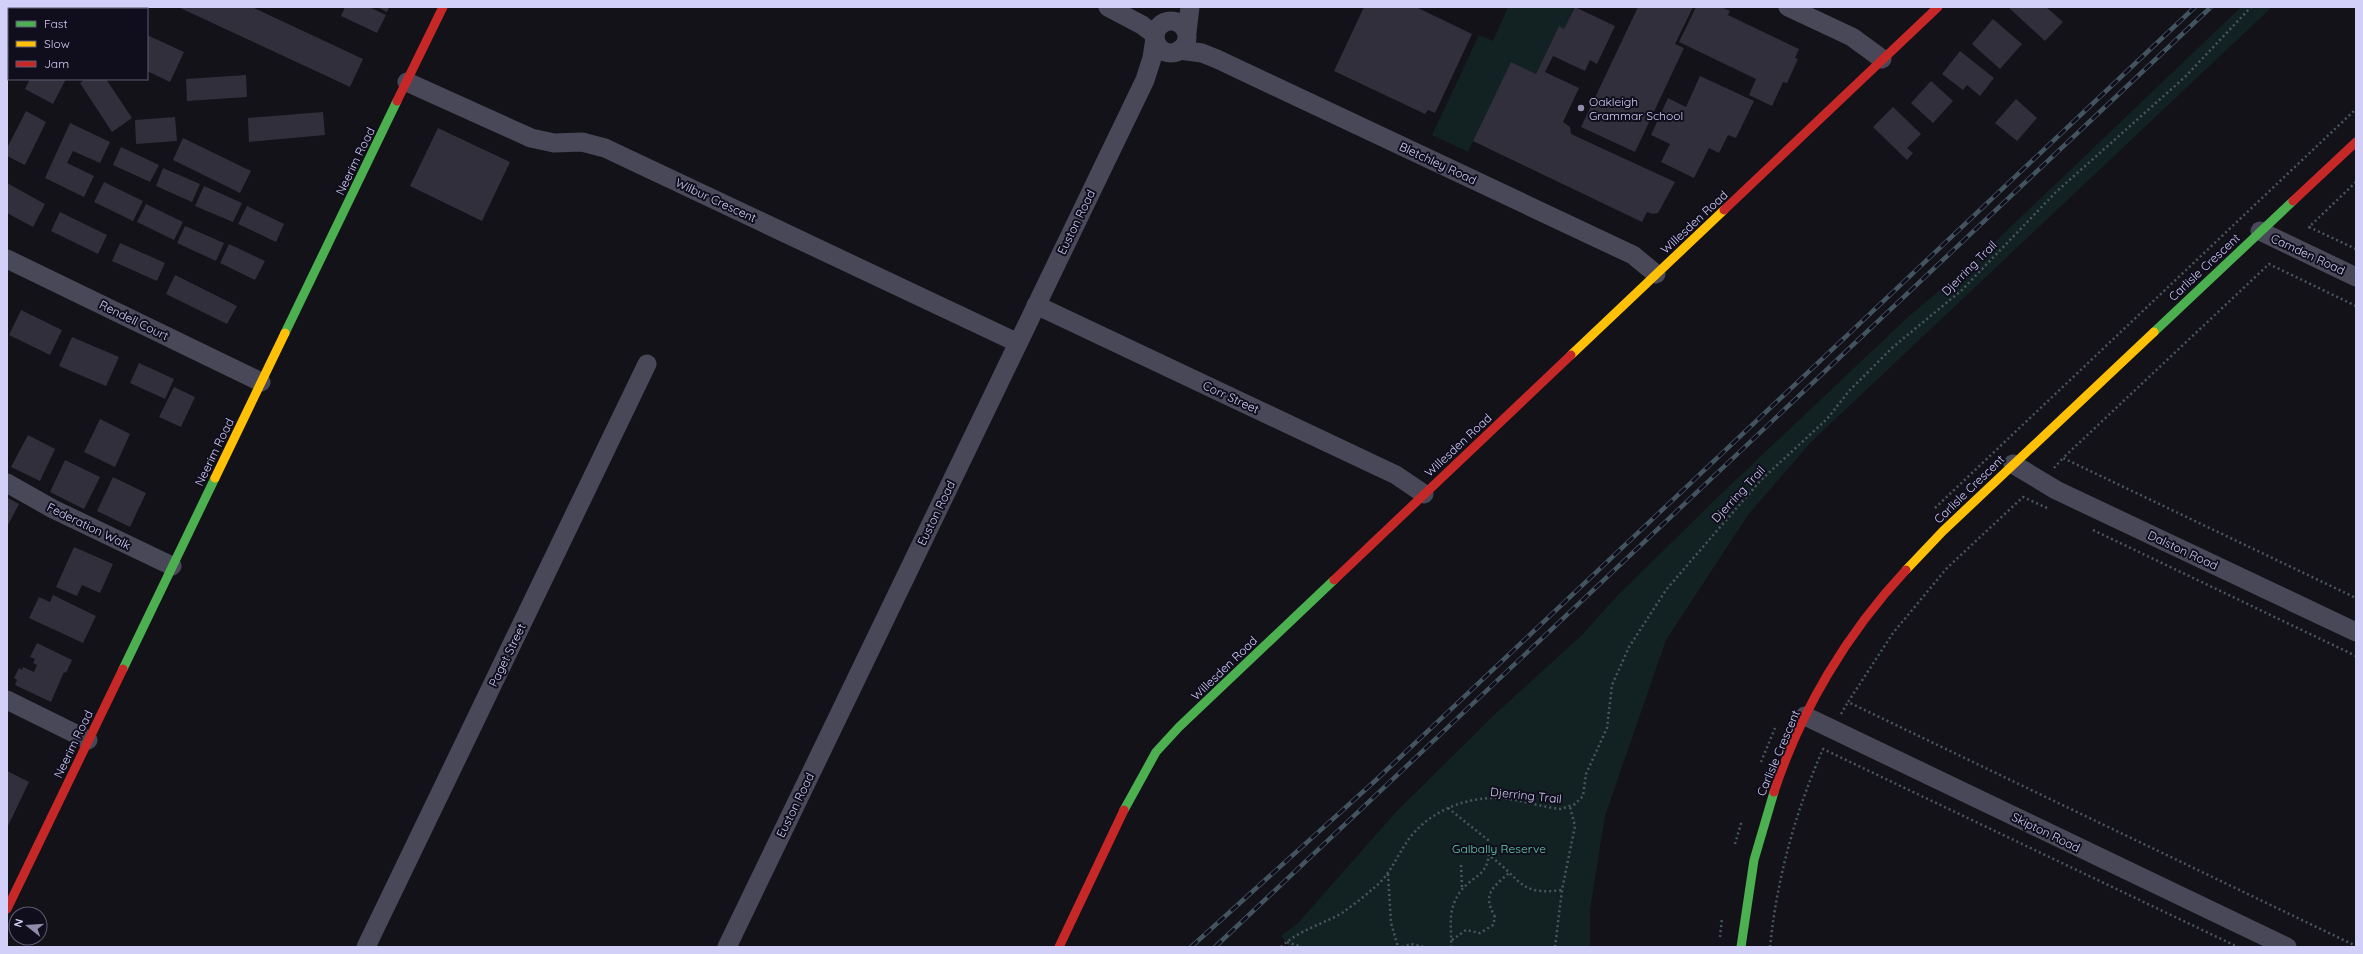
<svg xmlns="http://www.w3.org/2000/svg" width="2363" height="954" viewBox="0 0 2363 954" font-family="Quicksand,sans-serif">
<style>
.green{fill:#122222}
.building{fill:#302f3b}
.lines{fill:none;stroke-linecap:round;stroke-linejoin:round}
.path{stroke:#4a5660;stroke-width:2.5;stroke-dasharray:2 3;stroke-linecap:butt}
.street{stroke:#484859;stroke-width:19}
.fast{stroke:#4caf50;stroke-width:9}
.slow{stroke:#ffc107;stroke-width:9}
.jam{stroke:#c62828;stroke-width:9}
.rail-casing{stroke:#42545f;stroke-width:4.5}
.rail{stroke:#100e1c;stroke-width:3;stroke-dasharray:9;stroke-linecap:butt}
.poi-dot{fill:#8f8daa;stroke:#100e1c;stroke-width:1.5}
.labels{text-anchor:middle;dominant-baseline:central;stroke-width:4;stroke-linejoin:round;paint-order:stroke}
.poi-label{font-size:12px;fill:#d2cff9;stroke:#100e1c;text-anchor:start}
.street-label{font-size:12px;fill:#d2cff9;stroke:#100e1c}
.park-label{font-size:12px;fill:#65cfaf;stroke:#100e1c}
</style>
<rect width="100%" height="100%" fill="#121218"/>
<!-- green -->
<g class="green">
<path d="M 1508,7 L 1575,7 L 1564,29 L 1559,26 L 1536,74 L 1511,62 L 1468,152 L 1432,135 L 1479,35 L 1493,41 Z"/>
<path d="M 2241,7 L 2272,7 L 1810,443 L 1748,515 L 1666,640 L 1605,816 L 1590,910 L 1590,947 L 1290,947 L 1281,936 L 1298,923 L 1396,812 L 1494,715 L 1582,635 L 1617,596 L 1722,493 L 1909,316 L 1979,257 Z"/>
</g>
<!-- building -->
<g class="building">
<path d="M 7,7 L 35,7 L 34,9 L 9,9 L 9,32 L 7,31 Z"/>
<path d="M 74,7 L 100,7 L 99,9 L 73,9 Z"/>
<path d="M 178,7 L 252,7 L 363,59 L 350,87 Z"/>
<path d="M 345,7 L 369,7 L 386,15 L 377,33 L 341,16 Z"/>
<path d="M 377,7 L 389,7 L 387,12 Z"/>
<path d="M 1364,7 L 1416,7 L 1472,34 L 1435,113 L 1428,110 L 1425,114 L 1334,71 Z"/>
<path d="M 1575,7 L 1615,26 L 1597,64 L 1590,60 L 1585,71 L 1553,56 L 1545,72 L 1579,88 L 1563,122 L 1570,127 L 1571,134 L 1675,182 L 1658,213 L 1653,214 L 1647,212 L 1642,222 L 1473,141 L 1511,62 L 1536,74 L 1559,26 L 1564,29 Z"/>
<path d="M 1638,7 L 1693,7 L 1675,44 L 1684,48 L 1635,152 L 1581,127 Z"/>
<path d="M 1696,7 L 1721,7 L 1730,11 L 1728,15 L 1799,49 L 1795,58 L 1798,59 L 1787,83 L 1783,82 L 1772,106 L 1749,95 L 1756,79 L 1679,42 Z"/>
<path d="M 2008,7 L 2046,7 L 2063,22 L 2045,41 Z"/>
<path d="M 1993,19 L 2022,44 L 2000,69 L 1972,44 Z"/>
<path d="M 147,35 L 184,52 L 170,82 L 147,71 Z"/>
<path d="M 1960,51 L 1994,78 L 1980,96 L 1967,85 L 1963,90 L 1942,74 Z"/>
<path d="M 246,75 L 247,97 L 187,101 L 186,79 Z"/>
<path d="M 1700,76 L 1754,101 L 1736,138 L 1728,135 L 1719,153 L 1709,148 L 1694,178 L 1661,162 L 1670,144 L 1651,135 L 1668,98 L 1686,107 Z"/>
<path d="M 30,79 L 66,79 L 53,104 L 25,89 Z"/>
<path d="M 85,79 L 106,79 L 132,118 L 112,132 L 80,83 Z"/>
<path d="M 1931,81 L 1953,101 L 1933,123 L 1911,103 Z"/>
<path d="M 2016,99 L 2037,118 L 2017,141 L 1995,123 Z"/>
<path d="M 1893,107 L 1921,134 L 1907,148 L 1913,153 L 1907,160 L 1873,127 Z"/>
<path d="M 26,111 L 46,122 L 25,165 L 7,156 L 7,148 Z"/>
<path d="M 323,112 L 325,135 L 249,142 L 248,118 Z"/>
<path d="M 175,117 L 177,141 L 136,144 L 135,120 Z"/>
<path d="M 70,123 L 110,142 L 100,163 L 73,151 L 67,163 L 94,176 L 84,197 L 45,178 Z"/>
<path d="M 438,128 L 510,162 L 482,221 L 410,186 Z"/>
<path d="M 183,138 L 251,171 L 240,193 L 173,160 Z"/>
<path d="M 121,147 L 159,165 L 150,182 L 113,165 Z"/>
<path d="M 163,168 L 200,184 L 192,202 L 156,186 Z"/>
<path d="M 104,182 L 143,201 L 133,221 L 94,202 Z"/>
<path d="M 7,183 L 45,204 L 33,227 L 7,213 Z"/>
<path d="M 204,186 L 242,203 L 233,222 L 195,206 Z"/>
<path d="M 146,204 L 183,222 L 174,240 L 137,222 Z"/>
<path d="M 247,206 L 284,224 L 276,242 L 238,224 Z"/>
<path d="M 60,212 L 107,235 L 98,254 L 51,231 Z"/>
<path d="M 185,226 L 224,243 L 216,261 L 177,243 Z"/>
<path d="M 120,243 L 165,263 L 157,281 L 112,261 Z"/>
<path d="M 229,244 L 265,261 L 255,280 L 220,263 Z"/>
<path d="M 175,275 L 237,306 L 227,324 L 166,294 Z"/>
<path d="M 21,310 L 62,330 L 50,355 L 9,335 Z"/>
<path d="M 72,337 L 119,357 L 106,386 L 59,366 Z"/>
<path d="M 139,363 L 174,379 L 165,399 L 130,383 Z"/>
<path d="M 174,387 L 195,397 L 181,427 L 159,417 Z"/>
<path d="M 100,419 L 130,434 L 115,467 L 84,452 Z"/>
<path d="M 28,435 L 55,449 L 40,481 L 11,467 Z"/>
<path d="M 65,460 L 100,477 L 84,509 L 50,492 Z"/>
<path d="M 113,477 L 146,493 L 130,527 L 97,511 Z"/>
<path d="M 8,498 L 19,504 L 7,527 L 7,499 Z"/>
<path d="M 74,547 L 113,564 L 100,593 L 82,585 L 77,596 L 56,587 Z"/>
<path d="M 53,595 L 96,616 L 83,643 L 29,618 L 39,597 L 50,602 Z"/>
<path d="M 37,643 L 72,660 L 66,673 L 64,672 L 51,702 L 15,685 L 17,680 L 14,678 L 19,668 L 22,670 L 23,667 L 34,672 L 37,665 L 33,663 L 35,659 L 30,657 Z"/>
<path d="M 7,771 L 29,782 L 7,828 Z"/>
</g>
<g class="lines">
<!-- path -->
<g class="path">
<path d="M 2356,182 L 2309,227 L 2356,249"/>
<path d="M 2356,306 L 2269,264 L 2063,458 L 2356,598"/>
<path d="M 2054,468 L 2063,458"/>
<path d="M 1935,508 L 2356,109"/>
<path d="M 2047,508 L 2023,497 L 1947,568 L 1893,633 L 1848,702 L 2356,946"/>
<path d="M 2093,530 L 2356,656"/>
<path d="M 1841,714 L 1848,702"/>
<path d="M 1761,762 L 1775,728"/>
<path d="M 1448,808 L 1488,840 C 1494,882 1467,872 1455,901 C 1448,916 1452,931 1451,947"/>
<path d="M 1735,844 L 1742,820"/>
<path d="M 1491,857 C 1522,879 1518,896 1562,890"/>
<path d="M 1461,865 L 1462,888"/>
<path d="M 1388,874 L 1391,923 L 1398,947"/>
<path d="M 1720,937 L 1722,918"/>
<path d="M 1452,940 L 1466,930 L 1480,933 L 1493,925 L 1495,917 C 1482,894 1492,888 1510,872"/>
<path d="M 1287,942 L 1302,947"/>
<path d="M 1281,947 C 1299,930 1321,925 1342,913 C 1353,905 1365,896 1375,887 C 1392,873 1398,852 1412,835 C 1432,811 1464,798 1495,798 C 1517,798 1539,807 1561,809 L 1575,804 L 1583,796 L 1586,774 L 1607,728 L 1612,685 L 1629,647 L 1666,590 L 1689,563 L 1761,480 L 1827,419 L 1849,391 L 1893,347 L 1962,290 L 2056,192 L 2185,77 L 2251,7"/>
<path d="M 1402,947 L 1411,944 L 1425,947"/>
<path d="M 1555,947 L 1562,890 L 1575,826 L 1570,807"/>
<path d="M 1770,947 C 1777,878 1795,813 1823,749 L 2238,947"/>
</g>
<!-- street -->
<g class="street">
<path d="M 1108,7 L 1142,25 L 1155,35"/>
<path d="M 1788,7 L 1852,37 L 1882,59"/>
<circle cx="1171" cy="37" r="16"/>
<path d="M 1187,32 L 1190,7"/>
<path d="M 1179,50 L 1202,53 L 1217,59 L 1633,255 L 1656,274"/>
<path d="M 407,82 L 531,138 L 554,143 L 582,142 L 605,148 L 1018,343"/>
<path d="M 2260,231 L 2356,277"/>
<path d="M 7,259 L 261,382"/>
<path d="M 1036,305 L 1396,475 L 1424,494"/>
<path d="M 2013,464 L 2056,490 L 2356,632"/>
<path d="M 7,483 L 53,509 L 172,566"/>
<path d="M 7,700 L 88,740"/>
<path d="M 1805,716 L 2287,947"/>
<path d="M 366,947 L 647,364"/>
<path d="M 727,947 L 1145,80 L 1152,58 L 1155,38"/>
</g>
<!-- fast -->
<g class="fast">
<path d="M 2154,332 L 2293,201"/>
<path d="M 285,333 L 397,101"/>
<path d="M 123,669 L 215,478"/>
<path d="M 1124,810 L 1156,752 L 1179,727 L 1334,580"/>
<path d="M 1741,947 L 1754,860 L 1774,792"/>
</g>
<!-- slow -->
<g class="slow">
<path d="M 1571,355 L 1724,210"/>
<path d="M 215,478 L 285,333"/>
<path d="M 1906,570 L 1943,531 L 2154,332"/>
</g>
<!-- jam -->
<g class="jam">
<path d="M 397,101 L 443,7"/>
<path d="M 2293,201 L 2356,142"/>
<path d="M 1724,210 L 1938,7"/>
<path d="M 1334,580 L 1571,355"/>
<path d="M 1774,792 C 1801,710 1847,633 1906,570"/>
<path d="M 7,909 L 123,669"/>
<path d="M 1059,947 L 1124,810"/>
</g>
<defs>
<g id="rail">
<path d="M 1191,947 L 1376,780 L 2195,7"/>
<path d="M 1215,947 L 2211,7"/>
</g>
</defs>
<!-- rail casing -->
<use href="#rail" class="rail-casing"/>
<!-- rail -->
<use href="#rail" class="rail"/>
</g>
<!-- markers -->
<circle class="poi-dot" cx="1581" cy="108" r="4"/>
<g class="labels">
<!-- poi labels -->
<g class="poi-label">
<text x="1589" y="101">Oakleigh<tspan x="1589" dy="14">Grammar School</tspan></text>
</g>
<!-- street labels -->
<g class="street-label">
<text transform="translate(355 161) rotate(-64)">Neerim Road</text>
<text transform="translate(1438 163) rotate(25)">Bletchley Road</text>
<text transform="translate(716 200) rotate(25)">Wilbur Crescent</text>
<text transform="translate(1076 222) rotate(-64)">Euston Road</text>
<text transform="translate(1694 222) rotate(-43)">Willesden Road</text>
<text transform="translate(2308 254) rotate(25)">Camden Road</text>
<text transform="translate(2204 267) rotate(-43)">Carlisle Crescent</text>
<text transform="translate(1969 268) rotate(-45)">Djerring Trail</text>
<text transform="translate(134 320) rotate(26)">Rendell Court</text>
<text transform="translate(1231 397) rotate(25)">Corr Street</text>
<text transform="translate(1458 445) rotate(-43)">Willesden Road</text>
<text transform="translate(214 452) rotate(-64)">Neerim Road</text>
<text transform="translate(1969 489) rotate(-44)">Carlisle Crescent</text>
<text transform="translate(1738 494) rotate(-47)">Djerring Trail</text>
<text transform="translate(936 513) rotate(-64)">Euston Road</text>
<text transform="translate(89 526) rotate(26)">Federation Walk</text>
<text transform="translate(2183 550) rotate(25)">Dalston Road</text>
<text transform="translate(507 655) rotate(-64)">Paget Street</text>
<text transform="translate(1224 668) rotate(-44)">Willesden Road</text>
<text transform="translate(73 744) rotate(-64)">Neerim Road</text>
<text transform="translate(1778 753) rotate(-67)">Carlisle Crescent</text>
<text transform="translate(1526 795) rotate(6)">Djerring Trail</text>
<text transform="translate(795 805) rotate(-64)">Euston Road</text>
<text transform="translate(2046 832) rotate(26)">Skipton Road</text>
</g>
<!-- park labels -->
<g class="park-label">
<text x="1499" y="848">Galbally Reserve</text>
</g>
</g>
<!-- border -->
<rect width="2363" height="954" fill="none" stroke="#d2cff9" stroke-width="16"/>
<!-- legend -->
<rect x="8" y="8" width="140" height="72" fill="#100e1c" stroke="#5e5b74"/>
<rect x="16" y="21" width="20" height="6" fill="#4caf50" stroke="#5e5b74"/>
<text x="44" y="28" font-size="12" fill="#d2cff9">Fast</text>
<rect x="16" y="41" width="20" height="6" fill="#ffc107" stroke="#5e5b74"/>
<text x="44" y="48" font-size="12" fill="#d2cff9">Slow</text>
<rect x="16" y="61" width="20" height="6" fill="#c62828" stroke="#5e5b74"/>
<text x="44" y="68" font-size="12" fill="#d2cff9">Jam</text>
<!-- north arrow -->
<g transform="translate(28 926) rotate(287)"><circle r="19" fill="#100e1c" stroke="#5e5b74"/>
<path d="M0-3L7 15L0 10L-7 15Z" fill="#8f8daa"/>
<text y="-6" font-size="11" font-weight="bold" text-anchor="middle" fill="#d2cff9">N</text>
</g>
</svg>
